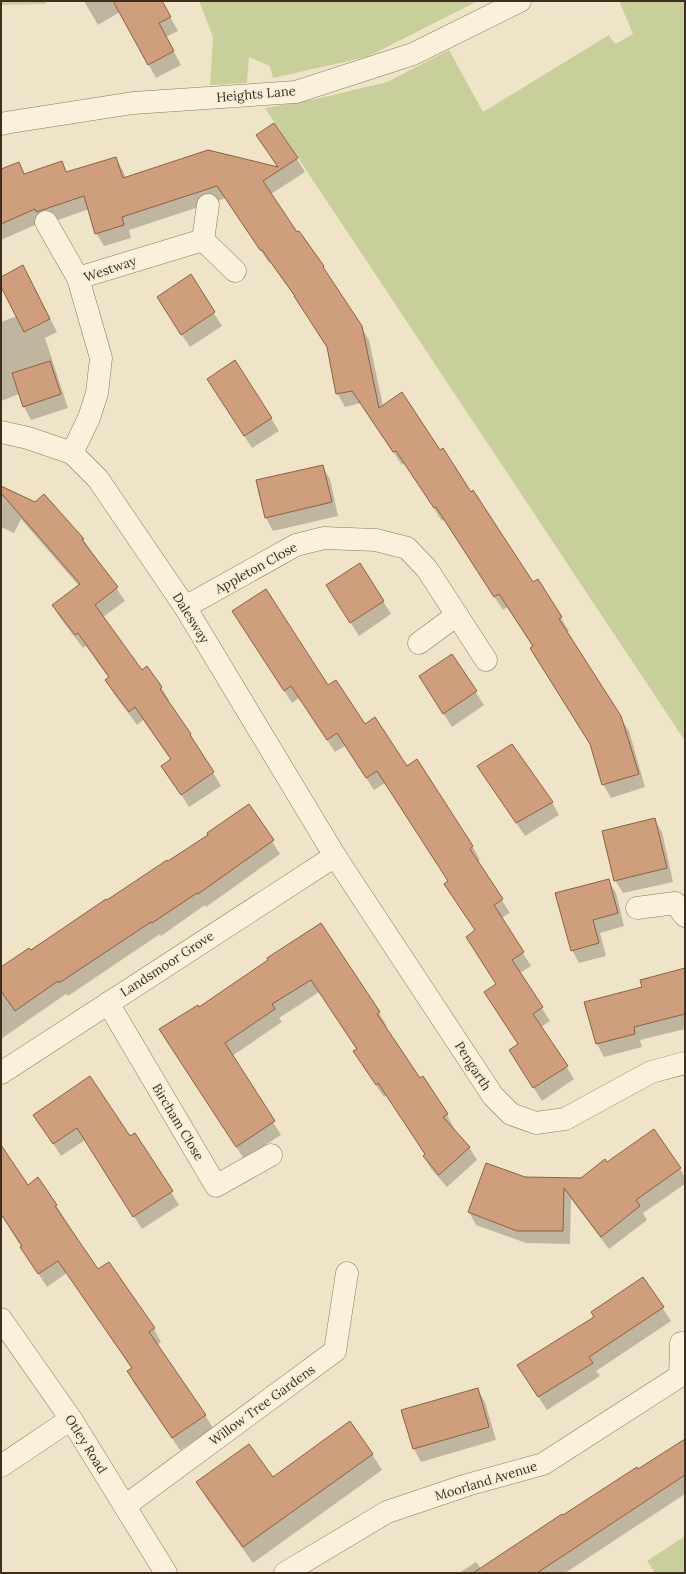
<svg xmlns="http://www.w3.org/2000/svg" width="686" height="1574" viewBox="0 0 686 1574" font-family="Lora,serif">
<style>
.green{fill:#c9cf9b}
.shadow{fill:#0003}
.building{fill:#cf9f7d;stroke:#8d5f41}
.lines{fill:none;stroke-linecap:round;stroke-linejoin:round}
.minor-casing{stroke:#8d765c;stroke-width:23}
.tertiary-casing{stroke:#8d765c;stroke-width:23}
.minor{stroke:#faf1dc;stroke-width:22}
.tertiary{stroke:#faf1dc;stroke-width:22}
.labels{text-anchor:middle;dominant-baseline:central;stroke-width:4;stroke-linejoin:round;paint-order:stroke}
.street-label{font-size:13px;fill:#3d2e20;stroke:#f7eed8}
</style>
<rect width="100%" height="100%" fill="#f0e4c8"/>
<!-- green -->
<g class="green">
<path d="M 1,1 L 45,1 L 46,4 L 1,5 Z"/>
<path d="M 199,1 L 478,1 L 367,57 L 273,78 L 270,66 L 249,57 L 247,83 L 210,85 L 213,37 Z"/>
<path d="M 619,1 L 685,1 L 685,741 L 265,108 L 316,99 L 387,82 L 449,50 L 483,112 L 609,35 L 615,44 L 633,34 Z"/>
<path d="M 685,1536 L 685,1573 L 655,1573 L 647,1561 Z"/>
</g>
<!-- shadow -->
<g class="shadow">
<path d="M 84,1 L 161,1 L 178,31 L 166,37 L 181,65 L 156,78 L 120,12 L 98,25 Z"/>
<path d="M 257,135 L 297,159 L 305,172 L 271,194 L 297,234 L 298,233 L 323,267 L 369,340 L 383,406 L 440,451 L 471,493 L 533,584 L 538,581 L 569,631 L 566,633 L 629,731 L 645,787 L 611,798 L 603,784 L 592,746 L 539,662 L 531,649 L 533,647 L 507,607 L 503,610 L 444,520 L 442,521 L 404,463 L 402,465 L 361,403 L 345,407 L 337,393 L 328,349 L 296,298 L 270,262 L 269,263 L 226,198 L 129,230 L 131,238 L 104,246 L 96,233 L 89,209 L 44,225 L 42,222 L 1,240 L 1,170 L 19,164 L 25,175 L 61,162 L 67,173 L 116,158 L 123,171 L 126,178 L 278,168 Z"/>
<path d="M 23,266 L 57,332 L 45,338 L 68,408 L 31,420 L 24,407 L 19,394 L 1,401 L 1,322 L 17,316 L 1,285 L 1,278 Z"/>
<path d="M 190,276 L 222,326 L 190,347 L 165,310 Z"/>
<path d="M 216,392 L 271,418 L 279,431 L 252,448 Z"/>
<path d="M 322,466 L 330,479 L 338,516 L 273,531 L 266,518 Z"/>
<path d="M 1,488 L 83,539 L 125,601 L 103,617 L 141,672 L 161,687 L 169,700 L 167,702 L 190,734 L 221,786 L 189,807 L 163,766 L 171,760 L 143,720 L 137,725 L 114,694 L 106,680 L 109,678 L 86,646 L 83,648 L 61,619 L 53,606 L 79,586 L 21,519 L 14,533 L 1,527 Z"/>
<path d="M 327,585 L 383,601 L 391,614 L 359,636 Z"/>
<path d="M 233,611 L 328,686 L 406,767 L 417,760 L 473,847 L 480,860 L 477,862 L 510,913 L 501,918 L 531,966 L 520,973 L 550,1021 L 541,1027 L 574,1079 L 542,1101 L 510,1051 L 519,1045 L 476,931 L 453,897 L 449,882 L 385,783 L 374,790 L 345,746 L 335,752 L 299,698 L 292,703 Z"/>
<path d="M 452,655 L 484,705 L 452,727 L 428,689 Z"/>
<path d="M 486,779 L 552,802 L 559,815 L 525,836 Z"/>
<path d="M 249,806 L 280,854 L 206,907 L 205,905 L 161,936 L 160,934 L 68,996 L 66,994 L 1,1039 L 1,968 L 168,863 Z"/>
<path d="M 654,819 L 662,832 L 673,882 L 623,893 L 615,880 Z"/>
<path d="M 608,880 L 616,893 L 624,926 L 600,933 L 606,956 L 579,963 L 572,950 Z"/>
<path d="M 321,924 L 379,1013 L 387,1026 L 385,1027 L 420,1080 L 447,1115 L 454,1128 L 453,1129 L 469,1147 L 477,1160 L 447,1187 L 431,1169 L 424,1156 L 425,1155 L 387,1095 L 384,1097 L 362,1065 L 355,1052 L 357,1050 L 319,992 L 279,1018 L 282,1022 L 232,1056 L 281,1135 L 244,1159 L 168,1042 L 199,1009 Z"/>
<path d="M 685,969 L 685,1029 L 640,1040 L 642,1047 L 604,1057 L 597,1044 L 643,987 Z"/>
<path d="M 35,1115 L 130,1137 L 135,1134 L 179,1205 L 142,1229 L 85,1140 L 61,1156 Z"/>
<path d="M 654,1131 L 680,1169 L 685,1177 L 685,1184 L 643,1213 L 647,1220 L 609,1249 L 571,1199 L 570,1244 L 526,1243 L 476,1225 L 469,1212 L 525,1178 L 581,1179 L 607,1164 Z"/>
<path d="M 1,1147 L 27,1186 L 56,1205 L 97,1271 L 154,1329 L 161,1342 L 157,1345 L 205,1415 L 213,1428 L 180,1450 L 135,1385 L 128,1372 L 132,1369 L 67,1273 L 47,1287 L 1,1215 Z"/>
<path d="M 643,1278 L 671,1321 L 596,1371 L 600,1376 L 547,1410 L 526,1378 L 595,1317 Z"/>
<path d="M 477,1389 L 485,1402 L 496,1440 L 421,1462 L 414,1449 L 403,1411 Z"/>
<path d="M 685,1440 L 685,1494 L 565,1573 L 459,1573 L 476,1562 L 481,1569 Z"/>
<path d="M 372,1454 L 382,1470 L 253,1563 L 207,1499 L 197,1482 L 273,1479 Z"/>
</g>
<!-- building -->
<g class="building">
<path d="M 113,1 L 162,1 L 171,17 L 159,23 L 174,51 L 148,65 Z"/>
<path d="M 274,123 L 298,158 L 263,181 L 297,232 L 299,231 L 324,266 L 323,267 L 362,326 L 379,408 L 402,392 L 440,450 L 443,448 L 471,492 L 473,490 L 533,582 L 538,579 L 562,617 L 559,619 L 621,716 L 639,774 L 602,785 L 590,744 L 530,648 L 533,646 L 499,594 L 494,597 L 436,507 L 434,508 L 396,451 L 393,452 L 352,391 L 336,394 L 327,347 L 294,296 L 295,296 L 262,250 L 260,250 L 217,186 L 122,217 L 124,225 L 95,234 L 84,196 L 36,212 L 35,209 L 1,224 L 1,169 L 19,162 L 24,174 L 62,161 L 66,172 L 116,157 L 123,178 L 208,150 L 278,167 L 256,135 Z"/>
<path d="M 23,265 L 50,319 L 24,332 L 1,287 L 1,277 Z"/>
<path d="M 191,274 L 215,312 L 181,335 L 157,297 Z"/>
<path d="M 235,360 L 272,418 L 244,436 L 207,379 Z"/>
<path d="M 50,361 L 61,394 L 23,407 L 12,373 Z"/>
<path d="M 323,465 L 332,502 L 265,518 L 256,480 Z"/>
<path d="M 1,486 L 35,502 L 44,494 L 84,539 L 82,540 L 118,587 L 95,605 L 142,670 L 147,666 L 162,687 L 160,689 L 191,734 L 190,735 L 214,772 L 181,795 L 161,766 L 171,759 L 135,707 L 129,712 L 105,680 L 109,677 L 78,633 L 75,635 L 52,605 L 80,584 L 1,493 Z"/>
<path d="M 360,563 L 384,601 L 350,623 L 326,585 Z"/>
<path d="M 266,589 L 328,685 L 336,680 L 365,724 L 375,717 L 407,766 L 417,759 L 473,846 L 470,849 L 503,899 L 494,905 L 524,952 L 512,960 L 543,1007 L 533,1014 L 568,1066 L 533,1088 L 509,1050 L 518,1044 L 484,992 L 496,984 L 466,937 L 475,930 L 444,884 L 448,881 L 377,771 L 366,778 L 337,733 L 327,740 L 291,686 L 284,691 L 232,611 Z"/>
<path d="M 452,654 L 477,691 L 443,714 L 419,676 Z"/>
<path d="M 512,744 L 553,802 L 516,823 L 477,766 Z"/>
<path d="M 249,804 L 274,840 L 198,894 L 197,893 L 152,923 L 151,922 L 59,983 L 58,981 L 15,1011 L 1,991 L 1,967 L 29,948 L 31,950 L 106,899 L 107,900 L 167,860 L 168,861 L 208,835 L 207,833 Z"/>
<path d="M 655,818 L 667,868 L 614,881 L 602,831 Z"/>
<path d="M 609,879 L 618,913 L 593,920 L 599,943 L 571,951 L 555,893 Z"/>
<path d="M 321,923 L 380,1012 L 377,1014 L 420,1078 L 423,1076 L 448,1114 L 443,1117 L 470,1147 L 439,1175 L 423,1156 L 425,1154 L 378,1083 L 376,1085 L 353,1051 L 357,1049 L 311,980 L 272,1004 L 275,1009 L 225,1043 L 275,1121 L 236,1147 L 159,1029 L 198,1005 L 199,1007 L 268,960 L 267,958 Z"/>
<path d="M 685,968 L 685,1014 L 634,1027 L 635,1034 L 596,1044 L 584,1002 L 642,987 L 640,980 Z"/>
<path d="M 90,1076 L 130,1136 L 135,1133 L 173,1191 L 133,1217 L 77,1128 L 53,1144 L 33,1115 Z"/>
<path d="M 654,1129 L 681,1168 L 636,1200 L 640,1206 L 601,1237 L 564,1188 L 563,1231 L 517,1231 L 468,1212 L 486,1163 L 525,1177 L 581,1178 L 605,1159 L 607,1162 Z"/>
<path d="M 1,1145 L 28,1185 L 38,1177 L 57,1205 L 55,1206 L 98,1269 L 109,1262 L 155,1328 L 149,1332 L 206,1415 L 172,1438 L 127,1371 L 132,1368 L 58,1261 L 38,1274 L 20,1247 L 22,1246 L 1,1214 Z"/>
<path d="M 643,1277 L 664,1307 L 589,1357 L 593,1363 L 538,1397 L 517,1365 L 594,1317 L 591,1312 Z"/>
<path d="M 478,1388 L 489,1427 L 413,1449 L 401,1410 Z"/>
<path d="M 350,1421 L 373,1454 L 243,1547 L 196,1482 L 249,1444 L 273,1477 Z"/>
<path d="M 685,1439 L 685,1475 L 537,1573 L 473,1573 L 562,1514 L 563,1515 L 637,1467 L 638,1469 Z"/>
</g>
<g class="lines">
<defs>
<g id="minor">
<path d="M 46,222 L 78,278"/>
<path d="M 203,240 L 208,205"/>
<path d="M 1,432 L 28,438 L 72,453 L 98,479 L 185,607 L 335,856 L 493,1096 L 511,1114 L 536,1123 L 565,1119 L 651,1072 L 685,1063"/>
<path d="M 72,453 L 89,418 L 97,393 L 101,358 L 78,278 L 203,240 L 235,271"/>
<path d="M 185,607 L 296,545 L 324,538 L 376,540 L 407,548 L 427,569 L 486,660"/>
<path d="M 419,643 L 457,615"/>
<path d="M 637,908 L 675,903 L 685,916"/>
<path d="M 108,1003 L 216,1186 L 271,1155"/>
<path d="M 1,1073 L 335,856"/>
<path d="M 1,1466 L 71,1419"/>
<path d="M 125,1506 L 335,1351 L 347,1273"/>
<path d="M 285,1573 L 387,1512 L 467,1485 L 543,1464 L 680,1376 L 681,1343"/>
</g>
<g id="tertiary">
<path d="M 1,124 L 11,122 L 133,103 L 296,92 L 413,54 L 520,1"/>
<path d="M 1,1319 L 71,1419 L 166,1573"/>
</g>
</defs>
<!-- minor casing -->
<use href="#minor" class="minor-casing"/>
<!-- tertiary casing -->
<use href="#tertiary" class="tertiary-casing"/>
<!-- minor -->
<use href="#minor" class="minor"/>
<!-- tertiary -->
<use href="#tertiary" class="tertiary"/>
</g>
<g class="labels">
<!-- street labels -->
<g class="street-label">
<text transform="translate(256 94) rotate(-5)">Heights Lane</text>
<text transform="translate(110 269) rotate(-19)">Westway</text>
<text transform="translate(256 568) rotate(-29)">Appleton Close</text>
<text transform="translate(191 618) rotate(58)">Dalesway</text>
<text transform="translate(167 964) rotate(-33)">Landsmoor Grove</text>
<text transform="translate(473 1066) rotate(57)">Pengarth</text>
<text transform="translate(178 1122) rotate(59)">Bircham Close</text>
<text transform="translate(262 1405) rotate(-36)">Willow Tree Gardens</text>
<text transform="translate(86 1444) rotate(58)">Otley Road</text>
<text transform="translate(486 1481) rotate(-17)">Moorland Avenue</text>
</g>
</g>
<!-- border -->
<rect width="686" height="1574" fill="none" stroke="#3d2e20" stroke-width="4"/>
</svg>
